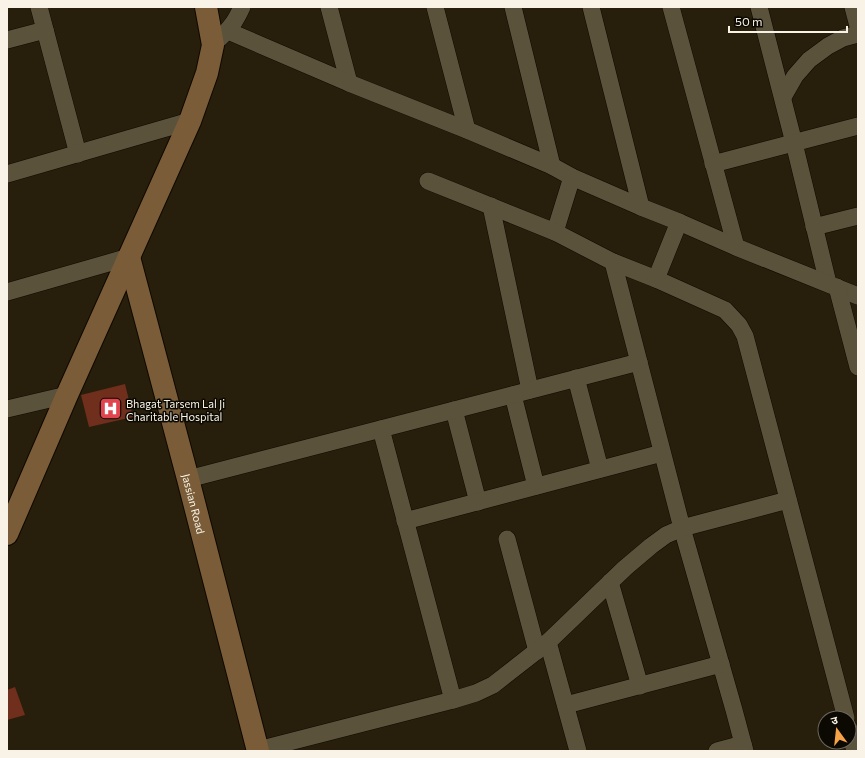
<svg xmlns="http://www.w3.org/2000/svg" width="865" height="758" viewBox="0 0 865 758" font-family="Commissioner,'Noto Sans Devanagari',sans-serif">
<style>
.building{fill:#702e1c}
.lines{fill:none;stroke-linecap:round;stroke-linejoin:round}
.street-casing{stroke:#0f0800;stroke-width:18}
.secondary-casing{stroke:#0f0800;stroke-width:24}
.street{stroke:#5b523c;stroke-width:17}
.secondary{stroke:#7a5d38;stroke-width:22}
.labels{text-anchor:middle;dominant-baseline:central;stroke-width:3;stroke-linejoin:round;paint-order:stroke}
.poi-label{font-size:11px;fill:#f8f3e6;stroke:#0c0903;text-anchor:start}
.street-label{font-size:11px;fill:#f8f3e6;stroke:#0c0903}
</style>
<rect width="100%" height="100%" fill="#271f0b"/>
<!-- building -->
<g class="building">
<path d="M 125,384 L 133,417 L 89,427 L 81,395 Z"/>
<path d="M 15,687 L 25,715 L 7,720 L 7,690 Z"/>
</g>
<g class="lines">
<defs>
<g id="street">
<path d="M 39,7 L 78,154"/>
<path d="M 329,7 L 349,83"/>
<path d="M 435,7 L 467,130"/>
<path d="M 513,7 L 552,166"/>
<path d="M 591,7 L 641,207"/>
<path d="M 671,7 L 736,247"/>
<path d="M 759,7 L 794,143 L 828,283"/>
<path d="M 853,7 L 858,26"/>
<path d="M 228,31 L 349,83 L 467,130 L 552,166 L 572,177 L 641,207 L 679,222 L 736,247 L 858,296"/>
<path d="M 220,38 C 231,28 236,20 242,7"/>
<path d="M 7,40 L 45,30"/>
<path d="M 783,97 L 795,76 L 809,60 L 828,46 L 843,38 L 858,34"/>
<path d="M 713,164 L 858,126"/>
<path d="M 7,174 L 190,121"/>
<path d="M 428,181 L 555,232 L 572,177"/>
<path d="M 491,206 L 530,390"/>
<path d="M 814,227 L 858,216"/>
<path d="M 555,232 L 613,262 L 682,528 L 734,710 L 745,751"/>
<path d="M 613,262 L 656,279 L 725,310 L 739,325 L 745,336 L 846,718"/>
<path d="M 656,279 L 679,222"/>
<path d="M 837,287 L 858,367"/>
<path d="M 7,292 L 129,257"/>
<path d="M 576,378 L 600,469"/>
<path d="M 513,395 L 536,486"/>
<path d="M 7,409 L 67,395"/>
<path d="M 454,410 L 478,502"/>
<path d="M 381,429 L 453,700"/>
<path d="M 188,479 L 639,362"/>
<path d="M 405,521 L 662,453"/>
<path d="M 507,539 L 537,651"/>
<path d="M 610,582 L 640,686"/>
<path d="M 548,642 L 578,751"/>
<path d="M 566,705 L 721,664"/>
<path d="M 849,729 L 855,751"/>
<path d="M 258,750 L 453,700 L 476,693 L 493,685 L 548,642 L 625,568 L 651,546 L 666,535 L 682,528 L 788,500"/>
<path d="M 717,751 L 743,744"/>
</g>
<g id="secondary">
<path id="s1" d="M 129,257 L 188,479 L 258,751"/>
<path d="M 7,534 L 67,395 L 190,121 L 207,73 L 213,45 L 206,7"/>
</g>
</defs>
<!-- street casing -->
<use href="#street" class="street-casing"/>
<!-- secondary casing -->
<use href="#secondary" class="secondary-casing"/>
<!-- street -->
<use href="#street" class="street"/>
<!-- secondary -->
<use href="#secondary" class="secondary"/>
</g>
<!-- icons -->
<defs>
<symbol id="hospital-square" viewBox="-11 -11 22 22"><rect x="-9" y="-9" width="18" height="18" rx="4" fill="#e0444e" stroke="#0c0903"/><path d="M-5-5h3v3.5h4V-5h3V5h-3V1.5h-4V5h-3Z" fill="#fff"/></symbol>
</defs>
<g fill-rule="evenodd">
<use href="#hospital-square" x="98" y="396" width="25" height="25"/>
</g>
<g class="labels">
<!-- poi labels -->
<g class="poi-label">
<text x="126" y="403">Bhagat Tarsem Lal Ji<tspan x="126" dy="13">Charitable Hospital</tspan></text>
</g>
<!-- street labels -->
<g class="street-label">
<text stroke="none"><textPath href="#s1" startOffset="255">Jassian Road</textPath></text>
</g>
</g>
<!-- border -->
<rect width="865" height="758" fill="none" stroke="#f8f3e6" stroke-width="16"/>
<!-- north arrow -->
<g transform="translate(837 730) rotate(345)"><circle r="19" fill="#0c0903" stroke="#6a675e"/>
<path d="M0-3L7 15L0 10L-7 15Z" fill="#f6a246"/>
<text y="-6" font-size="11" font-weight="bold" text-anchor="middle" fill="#f8f3e6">उ</text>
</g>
<!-- scale -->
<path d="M729 26v6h118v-6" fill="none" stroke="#f8f3e6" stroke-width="2"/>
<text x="735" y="26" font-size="12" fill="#f8f3e6" stroke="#0c0903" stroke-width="3" paint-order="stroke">50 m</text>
</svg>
